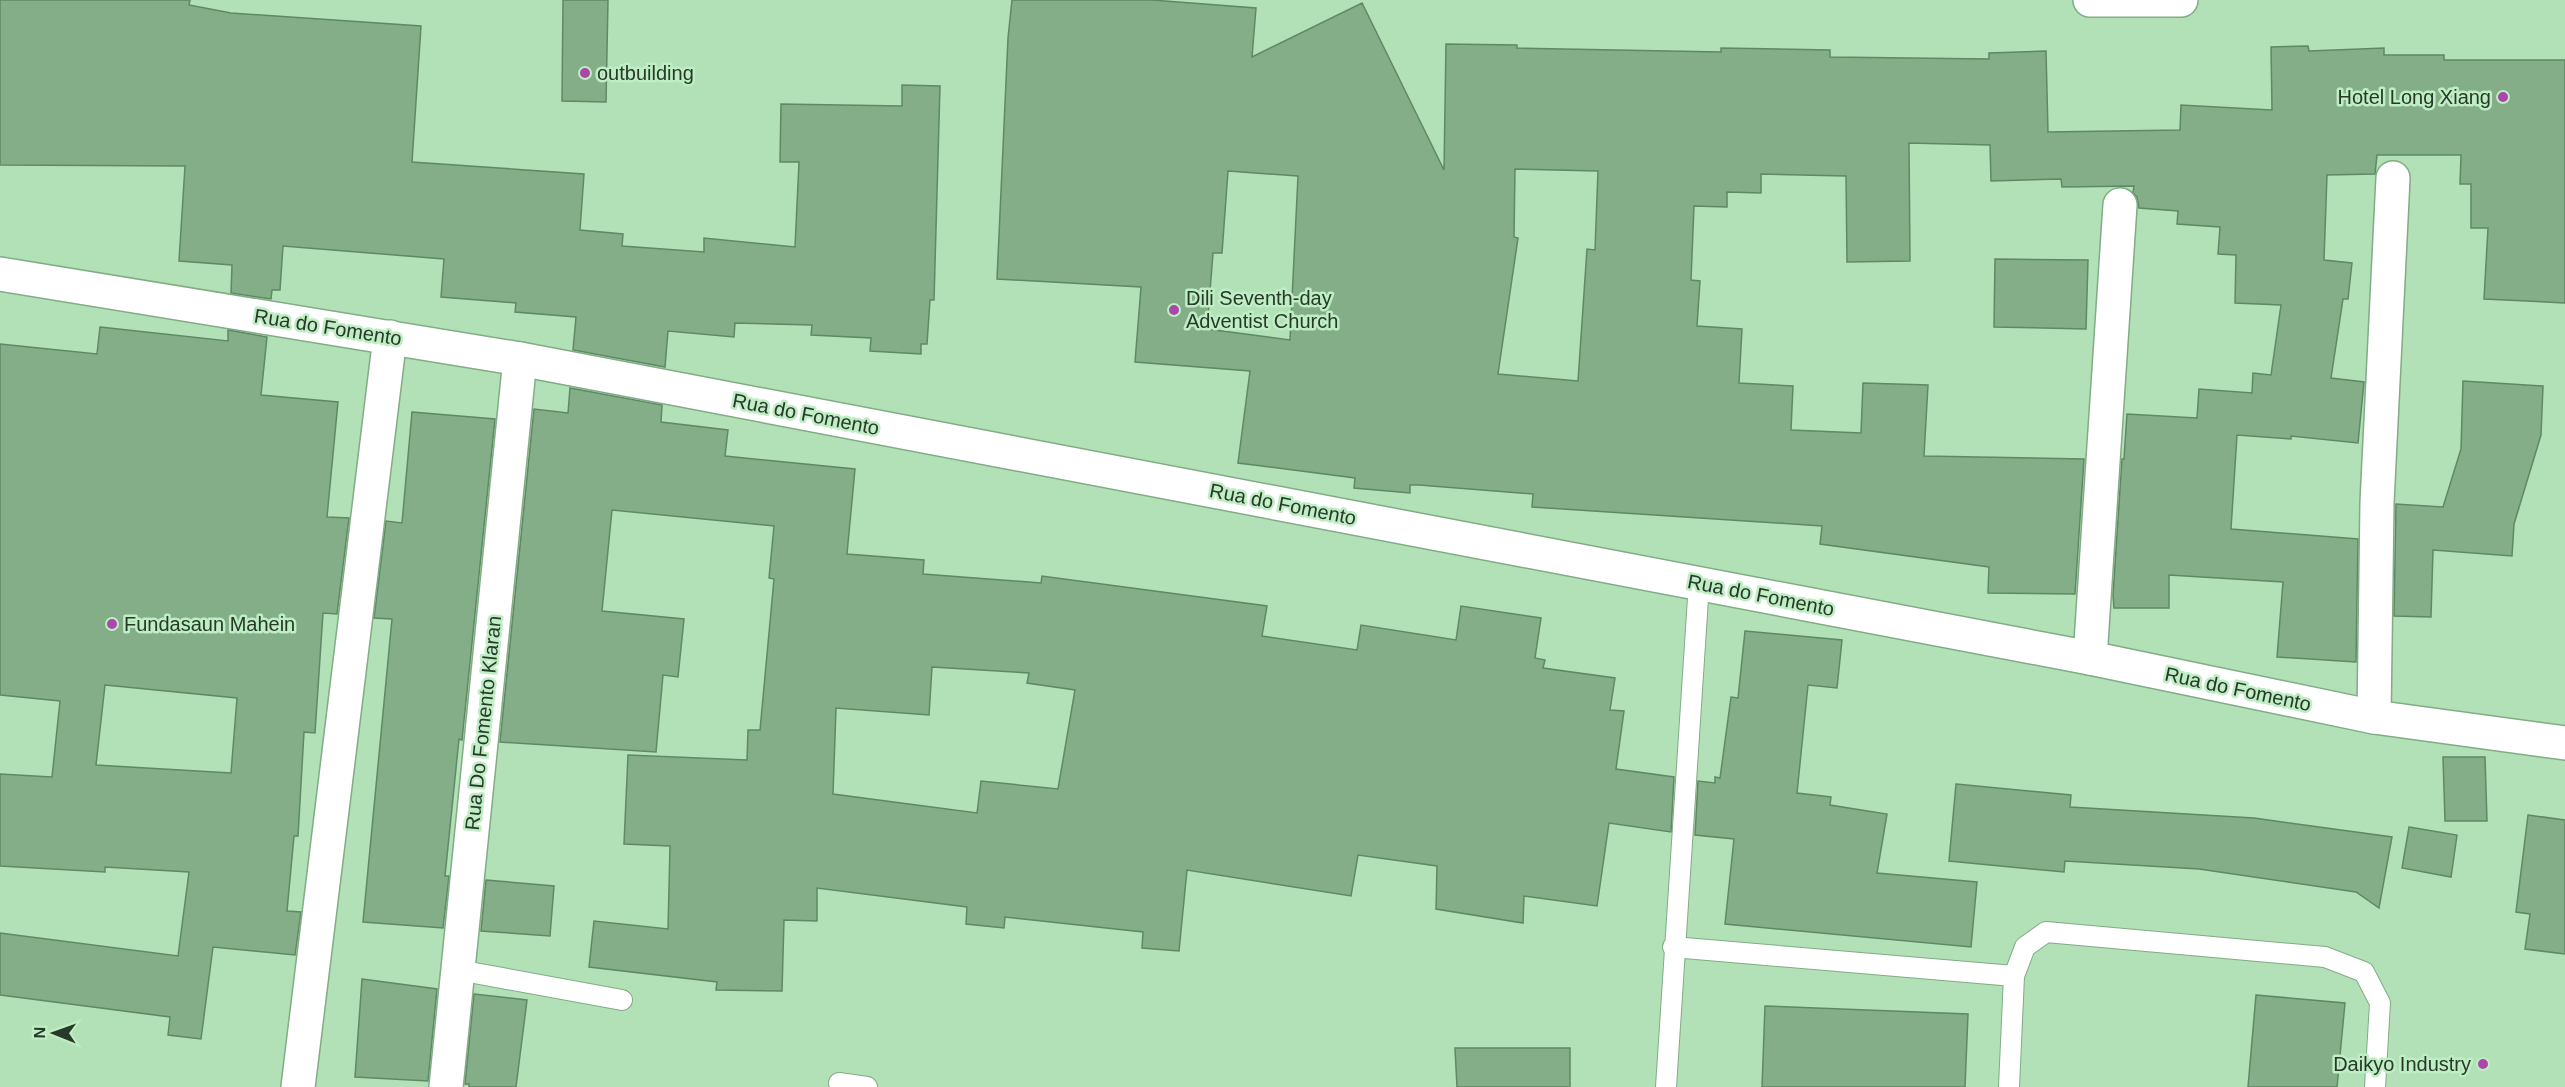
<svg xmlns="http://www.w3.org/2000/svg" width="2565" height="1087" viewBox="0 0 2565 1087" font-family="Helvetica,sans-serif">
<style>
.building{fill:#83ae88;stroke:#5f8964;stroke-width:1.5;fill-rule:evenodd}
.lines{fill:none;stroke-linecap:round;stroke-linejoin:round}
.service-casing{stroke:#81ac86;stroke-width:22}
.minor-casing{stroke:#81ac86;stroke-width:36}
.tertiary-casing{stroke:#81ac86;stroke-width:36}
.service{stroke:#fff;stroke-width:20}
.minor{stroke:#fff;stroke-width:33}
.tertiary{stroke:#fff;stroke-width:33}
.poi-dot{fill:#ab46ab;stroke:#bfedc4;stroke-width:2}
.labels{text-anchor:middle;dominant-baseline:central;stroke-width:5;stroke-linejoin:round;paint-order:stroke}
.poi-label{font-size:20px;fill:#273929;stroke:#bfedc4;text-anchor:start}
.street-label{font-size:20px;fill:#273929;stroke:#bfedc4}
</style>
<rect width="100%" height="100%" fill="#b2e0b7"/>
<!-- building -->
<g class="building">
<path d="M 0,0 L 190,0 L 189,5 L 231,13 L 421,26 L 412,162 L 584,174 L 580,230 L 623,234 L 622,246 L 704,252 L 704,238 L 795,247 L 799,162 L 780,162 L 781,104 L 902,106 L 902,85 L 940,86 L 934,300 L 930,300 L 927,344 L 921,344 L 921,354 L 870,351 L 871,338 L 811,335 L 812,325 L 735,323 L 734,337 L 668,331 L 665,367 L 573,350 L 576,317 L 515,312 L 516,303 L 441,297 L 444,259 L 283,246 L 280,290 L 272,290 L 271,299 L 231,293 L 232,265 L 179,261 L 185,166 L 0,165 Z"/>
<path d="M 563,0 L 608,0 L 606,102 L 562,101 Z"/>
<path d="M 1012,0 L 1152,0 L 1256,8 L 1252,57 L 1362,3 L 1444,170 L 1446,44 L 1517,45 L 1517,48 L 1721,52 L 1721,48 L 1830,50 L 1830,57 L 1989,59 L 1989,53 L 2046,51 L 2048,132 L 2180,130 L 2181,105 L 2272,110 L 2271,47 L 2308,46 L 2309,51 L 2384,48 L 2384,55 L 2444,55 L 2444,60 L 2565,60 L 2565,303 L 2484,299 L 2488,228 L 2471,228 L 2471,184 L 2460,184 L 2461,155 L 2377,155 L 2375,174 L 2327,175 L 2324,260 L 2352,263 L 2348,299 L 2343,299 L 2331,378 L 2364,382 L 2358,443 L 2291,436 L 2291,439 L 2237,435 L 2231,529 L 2358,539 L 2356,662 L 2277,657 L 2283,582 L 2169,575 L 2169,608 L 2114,608 L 2113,595 L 2122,459 L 2124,459 L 2127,414 L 2197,418 L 2199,389 L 2252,393 L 2253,373 L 2271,375 L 2281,305 L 2235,303 L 2236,255 L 2218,254 L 2220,227 L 2177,224 L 2178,211 L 2139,208 L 2137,197 L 2133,193 L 2134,186 L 2062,187 L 2061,179 L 1991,181 L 1990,145 L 1909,143 L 1910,261 L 1847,262 L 1846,176 L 1761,174 L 1761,193 L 1727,192 L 1727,207 L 1694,206 L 1691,280 L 1700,281 L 1697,326 L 1742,329 L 1739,383 L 1793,386 L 1791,430 L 1861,433 L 1863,383 L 1928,385 L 1924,456 L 2084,459 L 2075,594 L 1988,593 L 1989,567 L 1820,544 L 1822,526 L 1532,507 L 1533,494 L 1419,485 L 1410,485 L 1410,493 L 1354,488 L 1355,478 L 1238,463 L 1250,371 L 1135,362 L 1141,287 L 997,279 L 1008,38 ZM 1515,169 L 1598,171 L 1595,250 L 1587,249 L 1578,381 L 1498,374 L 1518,238 L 1514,237 ZM 1228,171 L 1298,176 L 1290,340 L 1207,329 L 1213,253 L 1222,253 Z"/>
<path d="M 1995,259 L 2088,260 L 2086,329 L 1994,327 Z"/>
<path d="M 100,327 L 228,341 L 228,330 L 267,337 L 261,395 L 338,402 L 327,517 L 349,518 L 337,614 L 323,613 L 315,733 L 304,732 L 298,836 L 294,836 L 287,911 L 301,912 L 295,955 L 213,947 L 201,1039 L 168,1035 L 170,1017 L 0,995 L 0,933 L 178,956 L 189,872 L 105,867 L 105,872 L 0,866 L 0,774 L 52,777 L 60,701 L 0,695 L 0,344 L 97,354 ZM 105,685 L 237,698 L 231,773 L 96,765 Z"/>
<path d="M 2463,381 L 2543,386 L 2541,435 L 2514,524 L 2512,556 L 2433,550 L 2431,617 L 2394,616 L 2396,504 L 2443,507 L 2461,449 Z"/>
<path d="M 570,388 L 662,405 L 661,422 L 728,430 L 725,456 L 855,469 L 847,554 L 924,560 L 923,574 L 1041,583 L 1042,576 L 1267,606 L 1262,636 L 1357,650 L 1361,625 L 1456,640 L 1461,606 L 1541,618 L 1535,658 L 1545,660 L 1543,668 L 1615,678 L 1610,710 L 1624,711 L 1616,769 L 1674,777 L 1671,832 L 1609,823 L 1597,906 L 1524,896 L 1523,923 L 1436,909 L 1437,866 L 1358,855 L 1351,896 L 1187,870 L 1179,951 L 1142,948 L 1143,932 L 1005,917 L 1004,928 L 966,924 L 967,907 L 817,888 L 817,921 L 784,920 L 782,991 L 716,990 L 717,982 L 589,967 L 594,921 L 668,929 L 670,846 L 624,844 L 628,755 L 747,760 L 748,730 L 760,730 L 774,579 L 769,578 L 774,526 L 612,510 L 602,611 L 684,619 L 678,677 L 663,675 L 656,752 L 500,742 L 534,409 L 568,413 ZM 932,667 L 1029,673 L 1027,683 L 1075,690 L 1058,789 L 981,781 L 977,813 L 833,794 L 836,708 L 929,715 Z"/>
<path d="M 412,412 L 495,419 L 462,740 L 459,739 L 445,876 L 449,876 L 443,928 L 363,922 L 392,619 L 374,618 L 386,521 L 402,523 Z"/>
<path d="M 1745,631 L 1842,640 L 1837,688 L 1808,685 L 1797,793 L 1831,797 L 1830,805 L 1887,814 L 1877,873 L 1977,882 L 1971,947 L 1725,924 L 1734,839 L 1695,835 L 1698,781 L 1715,783 L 1715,777 L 1720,778 L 1731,697 L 1738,698 Z"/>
<path d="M 2443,757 L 2485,757 L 2487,821 L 2445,821 Z"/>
<path d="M 1956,784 L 2071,795 L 2070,807 L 2254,818 L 2392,837 L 2379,908 L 2356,892 L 2199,869 L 2065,861 L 2064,872 L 1949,861 Z"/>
<path d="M 2528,815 L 2565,820 L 2565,954 L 2525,949 L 2530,914 L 2516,912 Z"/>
<path d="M 2409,827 L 2457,835 L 2451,877 L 2402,868 Z"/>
<path d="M 486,880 L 554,886 L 550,936 L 481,931 Z"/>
<path d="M 362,979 L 437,989 L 428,1081 L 355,1077 Z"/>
<path d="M 474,994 L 527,1000 L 516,1087 L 469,1087 L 469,1084 L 465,1084 Z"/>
<path d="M 2256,995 L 2345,1003 L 2337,1087 L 2248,1087 Z"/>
<path d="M 1765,1006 L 1968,1014 L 1965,1087 L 1762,1087 Z"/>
<path d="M 1455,1048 L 1570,1048 L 1570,1087 L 1457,1087 Z"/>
</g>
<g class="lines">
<defs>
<g id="service">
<path d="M 1673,947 L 2014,976"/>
<path d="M 458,970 L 622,1000"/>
<path d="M 839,1083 L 867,1087"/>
<path d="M 1666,1087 L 1699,583"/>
<path d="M 2009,1087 L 2014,976 L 2025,947 L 2046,932 L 2325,957 L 2364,972 L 2380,1003 L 2375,1087"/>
</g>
<g id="minor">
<path d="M 2090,0 L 2181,0"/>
<path d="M 2090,658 L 2120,205"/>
<path d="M 2374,717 L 2377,503 L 2393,178"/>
<path d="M 298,1087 L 390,337"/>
<path d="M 446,1087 L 520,359"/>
</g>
<path id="tertiary" d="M 0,274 L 520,359 L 2090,658 L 2374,717 L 2565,743"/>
</defs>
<!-- service casing -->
<use href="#service" class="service-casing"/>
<!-- minor casing -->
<use href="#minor" class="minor-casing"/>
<!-- tertiary casing -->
<use href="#tertiary" class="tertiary-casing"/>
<!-- service -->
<use href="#service" class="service"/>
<!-- minor -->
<use href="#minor" class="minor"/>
<!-- tertiary -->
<use href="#tertiary" class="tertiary"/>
</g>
<!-- markers -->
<g class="poi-dot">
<circle cx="585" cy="73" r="6"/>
<circle cx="2503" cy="97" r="6"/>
<circle cx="1174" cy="310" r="6"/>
<circle cx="112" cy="624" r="6"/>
<circle cx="2483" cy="1064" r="6"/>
</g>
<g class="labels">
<!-- poi labels -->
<g class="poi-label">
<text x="597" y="73">outbuilding</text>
<text x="2491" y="97" text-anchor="end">Hotel Long Xiang</text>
<text x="1186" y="298">Dili Seventh-day<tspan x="1186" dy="23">Adventist Church</tspan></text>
<text x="124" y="624">Fundasaun Mahein</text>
<text x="2471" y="1064" text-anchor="end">Daikyo Industry</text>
</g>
<!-- street labels -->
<g class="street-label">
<text transform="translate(328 327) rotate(9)">Rua do Fomento</text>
<text transform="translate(806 414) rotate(11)">Rua do Fomento</text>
<text transform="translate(1283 504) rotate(11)">Rua do Fomento</text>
<text transform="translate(1761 595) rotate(11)">Rua do Fomento</text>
<text transform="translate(2238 689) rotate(12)">Rua do Fomento</text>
<text transform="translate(483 723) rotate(-84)">Rua Do Fomento Klaran</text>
</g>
</g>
<!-- north arrow -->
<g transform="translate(54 1033) rotate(271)" stroke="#bfedc4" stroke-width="4.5" paint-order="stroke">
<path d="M0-4.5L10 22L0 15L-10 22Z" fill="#273929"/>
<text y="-9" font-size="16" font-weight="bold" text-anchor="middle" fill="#273929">N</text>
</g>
</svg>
